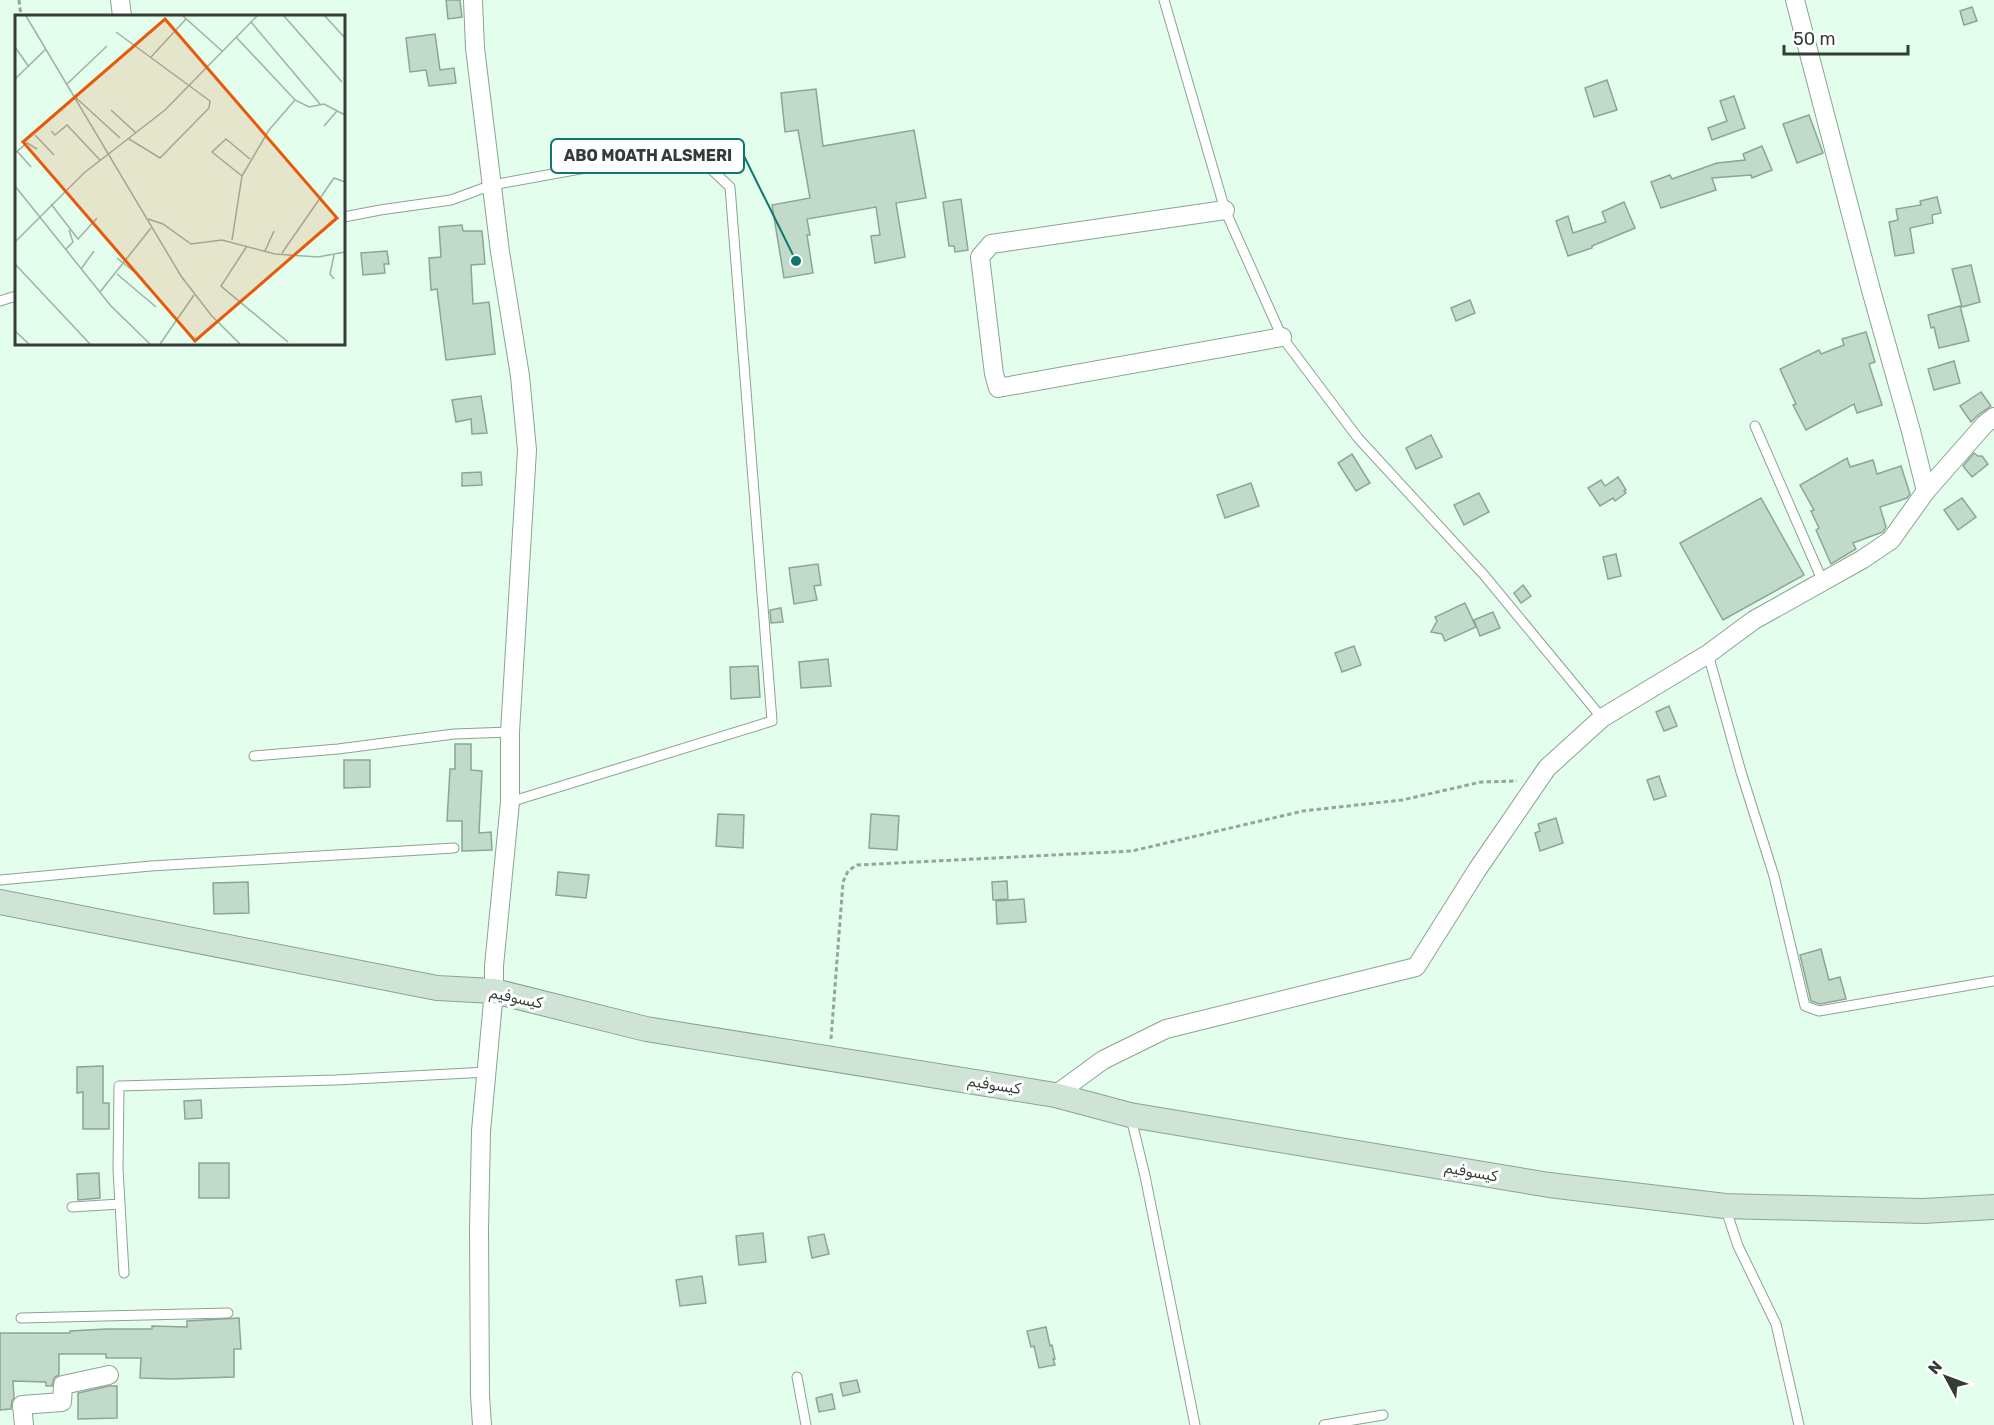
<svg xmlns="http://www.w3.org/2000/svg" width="1994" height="1425" viewBox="0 0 1994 1425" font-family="Rubik,'Noto Sans Arabic',sans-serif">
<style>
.building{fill:#c1dac9;stroke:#8da595;stroke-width:1.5}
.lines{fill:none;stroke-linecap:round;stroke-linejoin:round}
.lane-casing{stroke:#8ba393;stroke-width:11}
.street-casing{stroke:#8ba393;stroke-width:20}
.secondary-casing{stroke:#8ba393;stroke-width:26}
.path{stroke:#93a69a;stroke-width:3;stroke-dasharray:4.5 3;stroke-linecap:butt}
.lane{stroke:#fff;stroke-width:9}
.street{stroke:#fff;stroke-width:18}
.secondary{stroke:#cfe4d7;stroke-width:24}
.labels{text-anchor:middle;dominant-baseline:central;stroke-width:6;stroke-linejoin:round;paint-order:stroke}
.street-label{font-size:15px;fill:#333d36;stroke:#fff}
.inset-road{fill:none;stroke:#9db1a4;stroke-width:1.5}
.view{fill:#e8590c;fill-opacity:0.15;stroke:#e8590c;stroke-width:3}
.inset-edge{fill:none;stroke:#333d36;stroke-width:3}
.leader{fill:none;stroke:#0f766e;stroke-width:2}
.callout-dot{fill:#0f766e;stroke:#fff;stroke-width:2}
.callout{fill:#fff;stroke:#0f766e;stroke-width:2}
.callout-label{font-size:16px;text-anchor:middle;font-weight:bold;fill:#333d36}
</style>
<rect width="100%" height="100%" fill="#e4feed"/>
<!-- building -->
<g class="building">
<path d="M 446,0 L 460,0 L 462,17 L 448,19 Z"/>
<path d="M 1972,7 L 1977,21 L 1964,25 L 1960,11 Z"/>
<path d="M 435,34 L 440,70 L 454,68 L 456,83 L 429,86 L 426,70 L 410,72 L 406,38 Z"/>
<path d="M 1607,80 L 1617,110 L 1594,117 L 1585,88 Z"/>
<path d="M 816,89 L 823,146 L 914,130 L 926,198 L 896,203 L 905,257 L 875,263 L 871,236 L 880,235 L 876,207 L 807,219 L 810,235 L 807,235 L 813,273 L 784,278 L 772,205 L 810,198 L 798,130 L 785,132 L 781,93 Z"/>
<path d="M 1734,96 L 1745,128 L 1712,140 L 1708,128 L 1727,121 L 1720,101 Z"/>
<path d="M 1809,115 L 1823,153 L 1797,163 L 1783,124 Z"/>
<path d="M 1762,146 L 1772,170 L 1752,178 L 1751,175 L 1712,178 L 1716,190 L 1661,208 L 1651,182 L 1670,175 L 1672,179 L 1717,163 L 1745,160 L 1743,154 Z"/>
<path d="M 1937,197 L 1941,213 L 1932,215 L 1933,223 L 1910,228 L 1914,253 L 1895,256 L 1889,222 L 1898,220 L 1896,209 L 1921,205 L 1920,201 Z"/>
<path d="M 961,199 L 968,250 L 955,252 L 954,246 L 949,246 L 943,202 Z"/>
<path d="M 1624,202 L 1635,228 L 1592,246 L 1592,248 L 1568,256 L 1556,221 L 1568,216 L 1573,233 L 1606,222 L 1602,212 Z"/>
<path d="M 462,225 L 463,231 L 482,231 L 485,264 L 471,265 L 473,304 L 489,302 L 495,354 L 446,360 L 437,289 L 431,290 L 429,258 L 441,257 L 439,227 Z"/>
<path d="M 387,251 L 389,264 L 384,264 L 385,273 L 363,275 L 361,253 Z"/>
<path d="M 1971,265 L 1980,302 L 1962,307 L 1952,269 Z"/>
<path d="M 1470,300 L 1475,313 L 1456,321 L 1451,308 Z"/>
<path d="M 1960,306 L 1969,341 L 1939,348 L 1934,327 L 1931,328 L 1928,315 Z"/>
<path d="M 1866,332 L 1875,362 L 1869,364 L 1882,405 L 1857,413 L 1854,404 L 1806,430 L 1793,405 L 1796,404 L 1780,369 L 1819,350 L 1821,354 L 1844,345 L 1842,339 Z"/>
<path d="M 1954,361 L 1960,383 L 1934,390 L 1928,369 Z"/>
<path d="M 1981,392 L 1991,406 L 1978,415 L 1971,422 L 1960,406 Z"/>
<path d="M 481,396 L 487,433 L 472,434 L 471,419 L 456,422 L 452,400 Z"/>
<path d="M 1431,435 L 1442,457 L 1416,469 L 1406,448 Z"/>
<path d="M 1974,453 L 1978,456 L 1982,456 L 1988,464 L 1972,477 L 1963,466 Z"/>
<path d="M 1352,454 L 1370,483 L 1356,491 L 1338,463 Z"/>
<path d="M 1847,458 L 1850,467 L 1873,460 L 1877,474 L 1901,466 L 1910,494 L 1907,498 L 1880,507 L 1886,527 L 1883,532 L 1853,543 L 1856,549 L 1831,564 L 1816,530 L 1819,528 L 1811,511 L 1814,510 L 1800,485 Z"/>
<path d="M 481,472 L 482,485 L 462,486 L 462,473 Z"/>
<path d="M 1618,477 L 1626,490 L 1624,491 L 1626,493 L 1615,501 L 1613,498 L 1600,506 L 1588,488 L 1601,480 L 1605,486 Z"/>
<path d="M 1251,483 L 1259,506 L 1225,518 L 1217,495 Z"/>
<path d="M 1479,493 L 1489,512 L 1464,525 L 1454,505 Z"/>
<path d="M 1761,498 L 1804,575 L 1723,620 L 1680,543 Z"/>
<path d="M 1962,498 L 1976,517 L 1958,530 L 1944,510 Z"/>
<path d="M 1616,554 L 1621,576 L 1608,579 L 1603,557 Z"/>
<path d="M 818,564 L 821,585 L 814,586 L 817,600 L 794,604 L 789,568 Z"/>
<path d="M 1523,585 L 1531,596 L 1521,603 L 1514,593 Z"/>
<path d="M 1465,603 L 1476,627 L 1445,641 L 1442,634 L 1431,632 L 1437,621 L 1435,617 Z"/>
<path d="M 781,608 L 783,622 L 771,623 L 770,610 Z"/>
<path d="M 1493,612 L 1500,628 L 1480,636 L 1474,620 Z"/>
<path d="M 1354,646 L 1361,665 L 1342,672 L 1335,653 Z"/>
<path d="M 828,659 L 831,686 L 801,688 L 799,662 Z"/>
<path d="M 758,666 L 760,697 L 731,699 L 730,667 Z"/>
<path d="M 1669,706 L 1677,726 L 1664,731 L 1656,712 Z"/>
<path d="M 455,744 L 471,744 L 471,770 L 482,771 L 479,833 L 491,832 L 492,850 L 462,851 L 462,821 L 447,821 L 450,769 L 455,769 Z"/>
<path d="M 344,760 L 370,760 L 370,787 L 344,788 Z"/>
<path d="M 1659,776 L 1666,796 L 1654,800 L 1647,780 Z"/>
<path d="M 718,814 L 744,815 L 743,848 L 716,846 Z"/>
<path d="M 871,814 L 899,816 L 897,850 L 869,848 Z"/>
<path d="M 1556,818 L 1563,843 L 1540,851 L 1535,833 L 1540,831 L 1538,824 Z"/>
<path d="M 558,872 L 589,875 L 586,898 L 556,895 Z"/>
<path d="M 1007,881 L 1008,899 L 993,900 L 992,882 Z"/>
<path d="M 248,882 L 249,913 L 214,914 L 213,883 Z"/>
<path d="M 1024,899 L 1026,922 L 997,924 L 996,901 Z"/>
<path d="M 1821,949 L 1829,980 L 1840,977 L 1846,999 L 1820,1004 L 1811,1001 L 1800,955 Z"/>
<path d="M 103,1066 L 103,1103 L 109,1103 L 109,1129 L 83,1129 L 83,1092 L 77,1093 L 77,1067 Z"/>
<path d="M 201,1100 L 202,1118 L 185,1119 L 184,1101 Z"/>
<rect x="199" y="1163" width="30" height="35"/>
<path d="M 99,1173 L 100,1198 L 78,1200 L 77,1174 Z"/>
<path d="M 763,1233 L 766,1262 L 739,1265 L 736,1236 Z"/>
<path d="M 824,1234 L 829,1254 L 812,1258 L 808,1237 Z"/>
<path d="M 702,1276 L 706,1303 L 680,1306 L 676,1280 Z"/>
<path d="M 239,1318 L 241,1349 L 234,1349 L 234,1377 L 172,1379 L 140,1378 L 141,1358 L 106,1358 L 106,1354 L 59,1354 L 59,1375 L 54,1378 L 52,1386 L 46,1386 L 46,1382 L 13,1381 L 14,1398 L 12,1401 L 11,1409 L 0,1410 L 0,1333 L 70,1333 L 70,1331 L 106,1329 L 152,1329 L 152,1326 L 187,1327 L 187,1321 Z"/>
<path d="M 1046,1327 L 1050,1346 L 1052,1345 L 1055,1359 L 1053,1359 L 1055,1365 L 1039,1368 L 1034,1346 L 1031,1347 L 1027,1331 Z"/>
<path d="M 857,1380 L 860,1392 L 843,1396 L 840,1383 Z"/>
<path d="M 109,1386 L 117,1386 L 117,1418 L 78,1419 L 78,1393 Z"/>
<path d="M 832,1394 L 835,1409 L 819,1412 L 816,1398 Z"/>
</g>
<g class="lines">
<defs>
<g id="lane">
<path d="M 1164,0 L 1225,210 L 1282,337 L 1358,438 L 1484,575 L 1602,718"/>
<path d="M 344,217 L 380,210 L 451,200 L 492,185 L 690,149 L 730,187 L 772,721 L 510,802"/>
<path d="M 0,301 L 16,296"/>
<path d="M 1755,426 L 1823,582"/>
<path d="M 1708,654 L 1741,772 L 1774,876 L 1805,1006 L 1819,1011 L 1994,981"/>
<path d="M 254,756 L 338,749 L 454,734 L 510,732"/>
<path d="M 0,880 L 151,866 L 454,848"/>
<path d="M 1131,1118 L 1145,1176 L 1195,1425"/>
<path d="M 120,1204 L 124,1273"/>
<path d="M 72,1207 L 120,1204 L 118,1169 L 119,1086 L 336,1080 L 487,1072"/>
<path d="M 1725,1207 L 1738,1246 L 1776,1324 L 1799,1425"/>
<path d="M 21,1318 L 228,1313"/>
<path d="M 797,1377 L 806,1425"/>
<path d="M 1324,1425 L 1383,1415"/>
</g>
<g id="street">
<path d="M 120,0 L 122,16"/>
<path d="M 473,0 L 475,48 L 500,252 L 520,376 L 527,450 L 510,732 L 510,802 L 494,966 L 494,991 L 481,1131 L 479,1230 L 480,1396 L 482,1425"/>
<path d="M 1795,0 L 1871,290 L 1911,431 L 1926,491"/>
<path d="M 1225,210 L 991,244 L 980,257 L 994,374 L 998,388 L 1282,337"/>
<path d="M 1055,1095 L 1103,1060 L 1166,1029 L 1416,967 L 1477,870 L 1547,768 L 1602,718 L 1708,654 L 1754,620 L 1863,559 L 1891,540 L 1926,491 L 1985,424 L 1994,417"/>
<path d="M 24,1425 L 22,1405 L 62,1402 L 63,1385 L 109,1375"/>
</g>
<path id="secondary" d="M 0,902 L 437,988 L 494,991 L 646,1029 L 1055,1095 L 1130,1115 L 1549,1185 L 1725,1206 L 1923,1211 L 1994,1207"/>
</defs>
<!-- lane casing -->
<use href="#lane" class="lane-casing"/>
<!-- street casing -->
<use href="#street" class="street-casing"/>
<!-- secondary casing -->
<use href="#secondary" class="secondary-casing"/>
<!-- path -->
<g class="path">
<path d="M 19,0 L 21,16"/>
<path d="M 831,1039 L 843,882 L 848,871 L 857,865 L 1132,851 L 1303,811 L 1402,800 L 1481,782 L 1517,781"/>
</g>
<!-- lane -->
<use href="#lane" class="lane"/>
<!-- street -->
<use href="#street" class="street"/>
<!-- secondary -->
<use href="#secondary" class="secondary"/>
</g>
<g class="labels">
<!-- street labels -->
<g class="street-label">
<text transform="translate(516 998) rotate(12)">كيسوفيم</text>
<text transform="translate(994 1085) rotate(9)">كيسوفيم</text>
<text transform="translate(1471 1172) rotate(10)">كيسوفيم</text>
</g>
</g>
<!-- overview -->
<g transform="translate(15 15)">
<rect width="330" height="330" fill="#e4feed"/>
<path class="inset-road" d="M 11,1 L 166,261 L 196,300 L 225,329M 168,1 L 207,36M 269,1 L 327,67M 310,1 L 330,23M 236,7 L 305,89M 101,17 L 195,86 L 194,93 L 145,143 L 114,124M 221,22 L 280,85 L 294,92 L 309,89 L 330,100M 0,32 L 14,52M 136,42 L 171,4M 0,64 L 31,34M 52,69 L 92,31M 59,81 L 105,123M 96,95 L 121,118M 309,111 L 322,96M 36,116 L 40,120 L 52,110 L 85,145M 20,120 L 39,140M 2,136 L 16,152M 0,138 L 12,128 L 22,134M 227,161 L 197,137 L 211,124 L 235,144M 0,171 L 96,291 L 135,329M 36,189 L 63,224 L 82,203M 133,204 L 148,209 L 176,229 L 207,225 L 260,239 L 303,242 L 330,237M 217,225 L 227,161 L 254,115 L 280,85M 0,227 L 69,158 L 150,95 L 242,1M 232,231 L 206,271 L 273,327M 51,234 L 58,227 L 54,215M 250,236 L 259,216M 267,238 L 319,163 L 330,167M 102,243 L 128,264M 0,249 L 75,329M 66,254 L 79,236M 102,259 L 141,292M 319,264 L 315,259 L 319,240M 85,277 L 136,213M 0,316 L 14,329M 145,329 L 179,280"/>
<path class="view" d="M 150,4 L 322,203 L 180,326 L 8,127 Z"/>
<rect width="330" height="330" class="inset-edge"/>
</g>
<!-- callouts -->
<path class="leader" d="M796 261L744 156"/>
<circle class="callout-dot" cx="796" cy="261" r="6"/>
<rect class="callout" x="551" y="139" width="193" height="34" rx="6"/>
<g class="callout-label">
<text x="648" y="161">ABO MOATH ALSMERI</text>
</g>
<!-- north arrow -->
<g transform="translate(1946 1377) rotate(311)" stroke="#ffffff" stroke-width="4.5" paint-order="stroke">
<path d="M0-4.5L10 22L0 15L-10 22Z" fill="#333d36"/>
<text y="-9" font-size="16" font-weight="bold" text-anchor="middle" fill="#333d36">N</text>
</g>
<!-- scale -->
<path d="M1784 45v9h124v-9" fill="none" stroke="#333d36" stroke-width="3"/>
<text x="1793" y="45" font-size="18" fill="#333d36" stroke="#ffffff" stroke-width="4.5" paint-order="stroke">50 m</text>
</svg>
